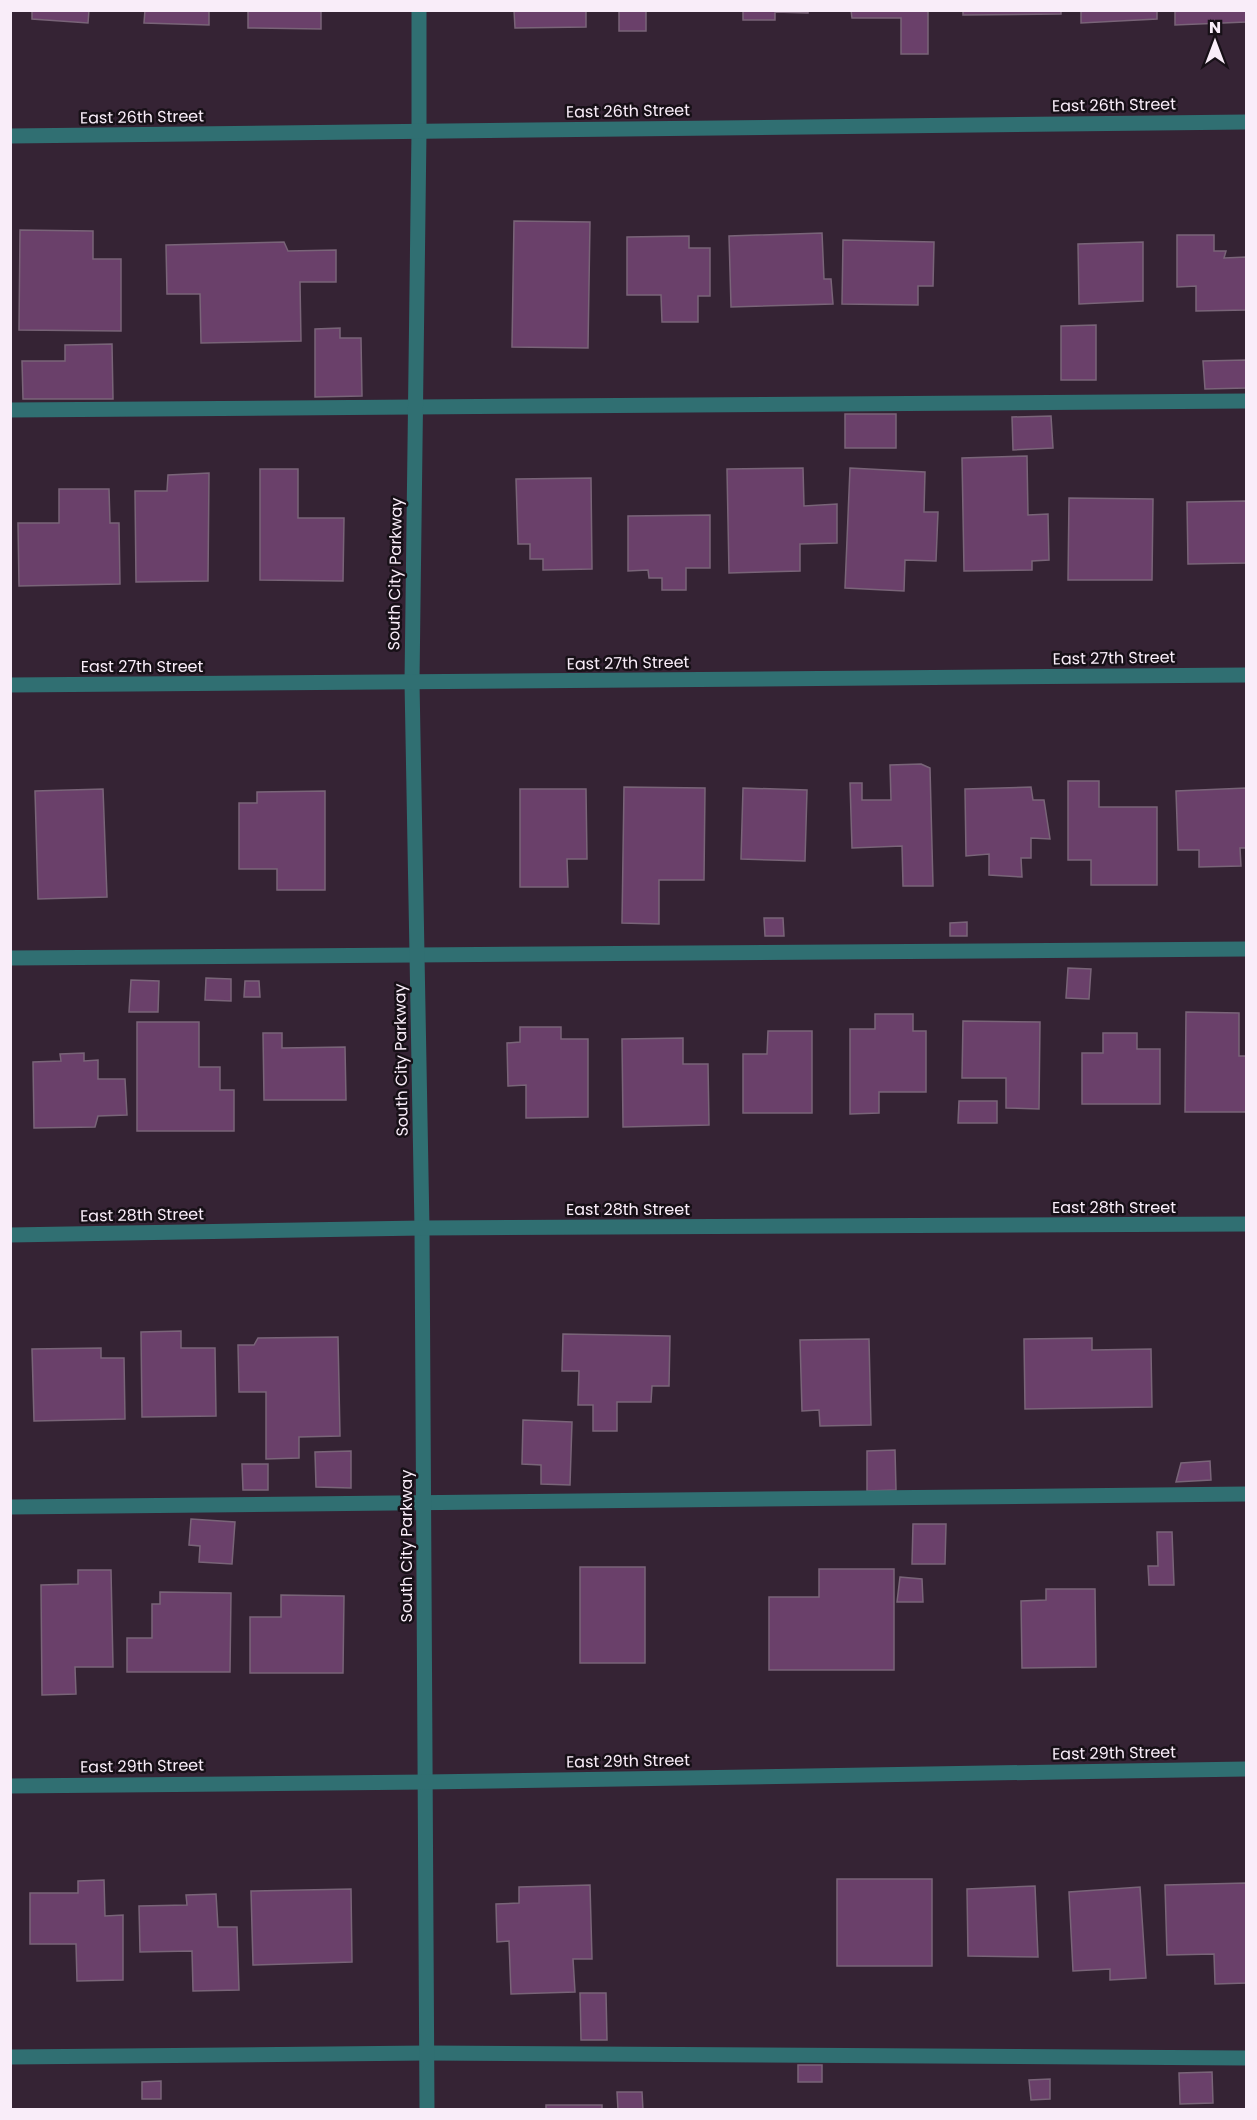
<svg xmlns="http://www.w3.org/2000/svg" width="1257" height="2120" viewBox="0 0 1257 2120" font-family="Poppins,sans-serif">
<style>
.building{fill:#6a406a;stroke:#796478;stroke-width:1.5}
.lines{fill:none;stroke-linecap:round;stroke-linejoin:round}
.lane{stroke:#306f72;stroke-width:15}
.street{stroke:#306f72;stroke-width:15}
.labels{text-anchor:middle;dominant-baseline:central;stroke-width:5;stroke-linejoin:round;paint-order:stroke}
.street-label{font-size:16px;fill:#f9edf9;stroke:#171017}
</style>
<rect width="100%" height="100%" fill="#352334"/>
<!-- building -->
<g class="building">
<path d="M 32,10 L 89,10 L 88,23 L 32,19 Z"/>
<path d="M 145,10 L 209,10 L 209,25 L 144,23 Z"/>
<path d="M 248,10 L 321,10 L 321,29 L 248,28 Z"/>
<path d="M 514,10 L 586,10 L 586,27 L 515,28 Z"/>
<rect x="619" y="10" width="27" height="21"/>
<path d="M 743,10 L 808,10 L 808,13 L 775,12 L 775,20 L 743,20 Z"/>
<path d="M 851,10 L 928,10 L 928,54 L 901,54 L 901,18 L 852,18 Z"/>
<path d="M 963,10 L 1061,10 L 1061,14 L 963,15 Z"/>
<path d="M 1081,10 L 1157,10 L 1157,19 L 1081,23 Z"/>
<path d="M 1175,10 L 1246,10 L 1246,22 L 1175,25 Z"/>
<path d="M 514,221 L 590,222 L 588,348 L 512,347 Z"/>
<path d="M 20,230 L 93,231 L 93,259 L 121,259 L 121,331 L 19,330 Z"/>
<path d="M 822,233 L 824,279 L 831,279 L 833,304 L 731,307 L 729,236 Z"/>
<path d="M 1177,235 L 1214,235 L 1214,251 L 1226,251 L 1224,258 L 1246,257 L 1246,310 L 1196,311 L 1196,286 L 1177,287 Z"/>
<path d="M 689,236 L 689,248 L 710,248 L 710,296 L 698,296 L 698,322 L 662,322 L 661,295 L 627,295 L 627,237 Z"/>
<path d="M 843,240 L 934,242 L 933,286 L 918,286 L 918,305 L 842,304 Z"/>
<path d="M 284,242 L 288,251 L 336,250 L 336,282 L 300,282 L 301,341 L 201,343 L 200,294 L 167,294 L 166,245 Z"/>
<path d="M 1143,242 L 1143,301 L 1079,304 L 1078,244 Z"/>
<path d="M 1096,325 L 1096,380 L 1061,380 L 1061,326 Z"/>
<path d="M 340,328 L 340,338 L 361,338 L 362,396 L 315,397 L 315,329 Z"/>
<path d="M 112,344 L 113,399 L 23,399 L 22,361 L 65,361 L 65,345 Z"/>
<path d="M 1246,360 L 1246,388 L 1205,389 L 1203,361 Z"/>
<rect x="845" y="414" width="51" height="34"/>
<path d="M 1051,416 L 1053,448 L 1013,450 L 1012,417 Z"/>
<path d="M 1027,456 L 1028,515 L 1048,514 L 1049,560 L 1032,561 L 1032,570 L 964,571 L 962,458 Z"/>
<path d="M 803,468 L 804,506 L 837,504 L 837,543 L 800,544 L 800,571 L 729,573 L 727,469 Z"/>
<path d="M 850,468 L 925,472 L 924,512 L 938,512 L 936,561 L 905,560 L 904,591 L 845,588 Z"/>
<path d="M 260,469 L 298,469 L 298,518 L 344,518 L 343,581 L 260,580 Z"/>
<path d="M 209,473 L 208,581 L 136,582 L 135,491 L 167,491 L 168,475 Z"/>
<path d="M 591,478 L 592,569 L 543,570 L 543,559 L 530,559 L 530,544 L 518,544 L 516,479 Z"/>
<path d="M 59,489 L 109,489 L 110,523 L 119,523 L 120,584 L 19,586 L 18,523 L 59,523 Z"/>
<path d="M 1069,498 L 1153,499 L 1152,580 L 1068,580 Z"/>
<path d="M 1246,501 L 1246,563 L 1188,564 L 1187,502 Z"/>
<path d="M 710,515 L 710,568 L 686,568 L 686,590 L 662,590 L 662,578 L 649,578 L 648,570 L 628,571 L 628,516 Z"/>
<path d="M 921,764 L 930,768 L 933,886 L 903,886 L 902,846 L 852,848 L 850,783 L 862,783 L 862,800 L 891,800 L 890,765 Z"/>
<path d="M 1068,781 L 1099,781 L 1099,807 L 1157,807 L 1157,885 L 1091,885 L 1091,860 L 1068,860 Z"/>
<path d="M 624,787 L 705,788 L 704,880 L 659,880 L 659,924 L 622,923 Z"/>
<path d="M 1031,787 L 1033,800 L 1044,800 L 1050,839 L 1031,838 L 1031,858 L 1021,858 L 1022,877 L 989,875 L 989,854 L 966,856 L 965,789 Z"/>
<path d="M 743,788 L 807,790 L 805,861 L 741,859 Z"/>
<path d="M 1246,788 L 1246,848 L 1240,848 L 1241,866 L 1199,867 L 1199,850 L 1178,850 L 1176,791 Z"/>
<path d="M 103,789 L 107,897 L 38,899 L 35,791 Z"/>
<path d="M 520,789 L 586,789 L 587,859 L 567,859 L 568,887 L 520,887 Z"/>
<path d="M 325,791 L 325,890 L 277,890 L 277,869 L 239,869 L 239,803 L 257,803 L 257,792 Z"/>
<path d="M 764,918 L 783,918 L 784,936 L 765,936 Z"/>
<path d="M 967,922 L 967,936 L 950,936 L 950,923 Z"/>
<path d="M 1068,968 L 1091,969 L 1089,999 L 1066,998 Z"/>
<path d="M 206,978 L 231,979 L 231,1001 L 205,1000 Z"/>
<path d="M 131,980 L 159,981 L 158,1012 L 129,1012 Z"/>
<path d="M 245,981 L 259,981 L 260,997 L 244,997 Z"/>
<path d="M 1186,1012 L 1239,1013 L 1239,1056 L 1246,1056 L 1246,1112 L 1185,1112 Z"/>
<path d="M 875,1014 L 913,1014 L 913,1031 L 926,1031 L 926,1092 L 879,1092 L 879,1113 L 850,1114 L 850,1029 L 875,1029 Z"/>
<path d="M 963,1021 L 1040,1022 L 1039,1109 L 1006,1108 L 1006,1078 L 962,1078 Z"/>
<path d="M 137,1022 L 199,1022 L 199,1067 L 220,1067 L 220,1090 L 234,1090 L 234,1131 L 137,1131 Z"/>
<path d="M 520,1027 L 561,1027 L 561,1039 L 588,1039 L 588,1117 L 526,1118 L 526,1085 L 508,1086 L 507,1043 L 520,1042 Z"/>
<path d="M 768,1031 L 812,1031 L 812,1113 L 743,1113 L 743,1054 L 767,1054 Z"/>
<path d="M 263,1033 L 282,1033 L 282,1048 L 345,1047 L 346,1100 L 264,1100 Z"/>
<path d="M 1103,1033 L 1137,1033 L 1137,1049 L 1160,1049 L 1160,1104 L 1082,1104 L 1082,1053 L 1103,1053 Z"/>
<path d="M 683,1038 L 683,1064 L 708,1064 L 709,1125 L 623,1127 L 622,1039 Z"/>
<path d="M 84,1053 L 84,1061 L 98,1060 L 98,1079 L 125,1079 L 127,1115 L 98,1116 L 95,1127 L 34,1128 L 33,1062 L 61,1061 L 60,1054 Z"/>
<path d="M 959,1101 L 997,1101 L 997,1123 L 958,1123 Z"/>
<path d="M 181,1331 L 181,1348 L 215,1348 L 216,1416 L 142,1417 L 141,1332 Z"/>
<path d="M 563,1334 L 670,1336 L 669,1386 L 652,1386 L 651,1402 L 617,1402 L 617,1431 L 593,1431 L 593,1405 L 578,1405 L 579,1371 L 562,1371 Z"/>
<path d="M 338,1337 L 340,1436 L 299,1437 L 299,1458 L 266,1459 L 266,1392 L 239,1392 L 238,1345 L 254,1345 L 258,1338 Z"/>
<path d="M 1092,1338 L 1092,1350 L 1151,1349 L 1152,1407 L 1025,1409 L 1024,1339 Z"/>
<path d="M 869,1339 L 871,1425 L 820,1426 L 819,1410 L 802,1411 L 800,1340 Z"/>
<path d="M 101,1348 L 101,1358 L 124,1358 L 125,1419 L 34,1421 L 32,1349 Z"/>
<path d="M 523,1420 L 572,1422 L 570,1485 L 541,1484 L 541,1465 L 522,1464 Z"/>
<path d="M 895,1450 L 896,1490 L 867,1491 L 867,1451 Z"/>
<path d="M 351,1451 L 351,1488 L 316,1487 L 315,1452 Z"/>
<path d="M 1210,1461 L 1211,1480 L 1176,1482 L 1181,1463 Z"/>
<path d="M 242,1464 L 268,1464 L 268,1490 L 243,1490 Z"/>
<path d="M 191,1519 L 235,1522 L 232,1564 L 199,1562 L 200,1546 L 189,1545 Z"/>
<path d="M 913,1524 L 946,1524 L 945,1564 L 912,1564 Z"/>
<path d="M 1157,1532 L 1172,1532 L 1174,1585 L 1149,1585 L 1148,1566 L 1158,1566 Z"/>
<rect x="580" y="1567" width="65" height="96"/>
<path d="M 819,1569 L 894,1569 L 894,1670 L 769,1670 L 769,1597 L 819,1597 Z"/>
<path d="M 78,1570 L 111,1570 L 113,1667 L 75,1667 L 76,1694 L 42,1695 L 41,1585 L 78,1584 Z"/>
<path d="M 900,1577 L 922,1579 L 923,1602 L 897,1602 Z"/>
<path d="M 1046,1589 L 1095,1589 L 1096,1667 L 1022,1668 L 1021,1601 L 1046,1600 Z"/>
<path d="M 160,1592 L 231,1593 L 230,1672 L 127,1672 L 127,1638 L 152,1638 L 152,1604 L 160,1604 Z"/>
<path d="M 281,1595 L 344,1596 L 343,1673 L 250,1673 L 250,1617 L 281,1617 Z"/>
<rect x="837" y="1879" width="95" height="87"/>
<path d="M 104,1880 L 105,1916 L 123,1915 L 123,1980 L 77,1981 L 76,1944 L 30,1944 L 30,1893 L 78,1893 L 78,1881 Z"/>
<path d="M 1246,1883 L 1246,1983 L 1215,1984 L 1214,1954 L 1167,1955 L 1165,1885 Z"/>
<path d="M 590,1885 L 592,1959 L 573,1959 L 575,1992 L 511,1994 L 509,1941 L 497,1942 L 496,1904 L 519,1903 L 519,1887 Z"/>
<path d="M 1035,1886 L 1038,1957 L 968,1956 L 967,1889 Z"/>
<path d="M 1140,1887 L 1146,1978 L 1110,1980 L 1110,1969 L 1073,1971 L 1069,1892 Z"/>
<path d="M 351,1889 L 352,1962 L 253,1965 L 251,1891 Z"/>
<path d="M 216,1894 L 218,1927 L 237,1927 L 239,1990 L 193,1991 L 192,1951 L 140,1952 L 139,1906 L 187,1905 L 186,1895 Z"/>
<path d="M 580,1993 L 606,1993 L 607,2040 L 581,2040 Z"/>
<rect x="798" y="2065" width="24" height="17"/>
<path d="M 1212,2072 L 1213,2103 L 1180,2104 L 1179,2073 Z"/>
<path d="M 1050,2079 L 1050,2099 L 1031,2100 L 1029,2080 Z"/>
<path d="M 161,2081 L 161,2099 L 142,2099 L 142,2082 Z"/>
<path d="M 617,2092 L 642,2092 L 643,2110 L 618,2110 Z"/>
<rect x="546" y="2105" width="56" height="5"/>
</g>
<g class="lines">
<!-- lane -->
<g class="lane">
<path d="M 10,410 L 1246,401"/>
<path d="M 10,958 L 1246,949"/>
<path d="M 10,1507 L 1246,1494"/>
<path d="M 10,2057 L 427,2053 L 1246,2058"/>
</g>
<!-- street -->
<g class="street">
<path d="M 419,10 L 419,132 L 412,682 L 422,1228 L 427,2110"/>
<path d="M 10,136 L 1246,122"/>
<path d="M 10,685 L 1246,675"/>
<path d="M 10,1235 L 422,1228 L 1246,1224"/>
<path d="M 10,1786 L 425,1782 L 1246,1769"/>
</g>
</g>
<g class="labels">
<!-- street labels -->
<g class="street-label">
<text transform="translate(1114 105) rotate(-1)">East 26th Street</text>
<text transform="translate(628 111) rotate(-1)">East 26th Street</text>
<text transform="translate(142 117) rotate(-1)">East 26th Street</text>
<text transform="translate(395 574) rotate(-89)">South City Parkway</text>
<text transform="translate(1114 658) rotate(-1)">East 27th Street</text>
<text transform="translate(628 663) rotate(-1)">East 27th Street</text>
<text x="142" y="666">East 27th Street</text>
<text transform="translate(401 1060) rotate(-91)">South City Parkway</text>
<text x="1114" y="1207">East 28th Street</text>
<text x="628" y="1209">East 28th Street</text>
<text transform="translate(142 1215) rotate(-1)">East 28th Street</text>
<text transform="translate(406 1546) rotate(-90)">South City Parkway</text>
<text transform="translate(1114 1753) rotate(-1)">East 29th Street</text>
<text transform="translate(628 1761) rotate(-1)">East 29th Street</text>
<text transform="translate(142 1766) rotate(-1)">East 29th Street</text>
</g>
</g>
<!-- border -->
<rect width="1257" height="2120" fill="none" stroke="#f9edf9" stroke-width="24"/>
<!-- north arrow -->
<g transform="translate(1215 42)" stroke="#171017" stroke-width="4.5" paint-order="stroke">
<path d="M0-4.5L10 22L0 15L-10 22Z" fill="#f9edf9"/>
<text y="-9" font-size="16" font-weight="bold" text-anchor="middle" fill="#f9edf9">N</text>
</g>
</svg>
